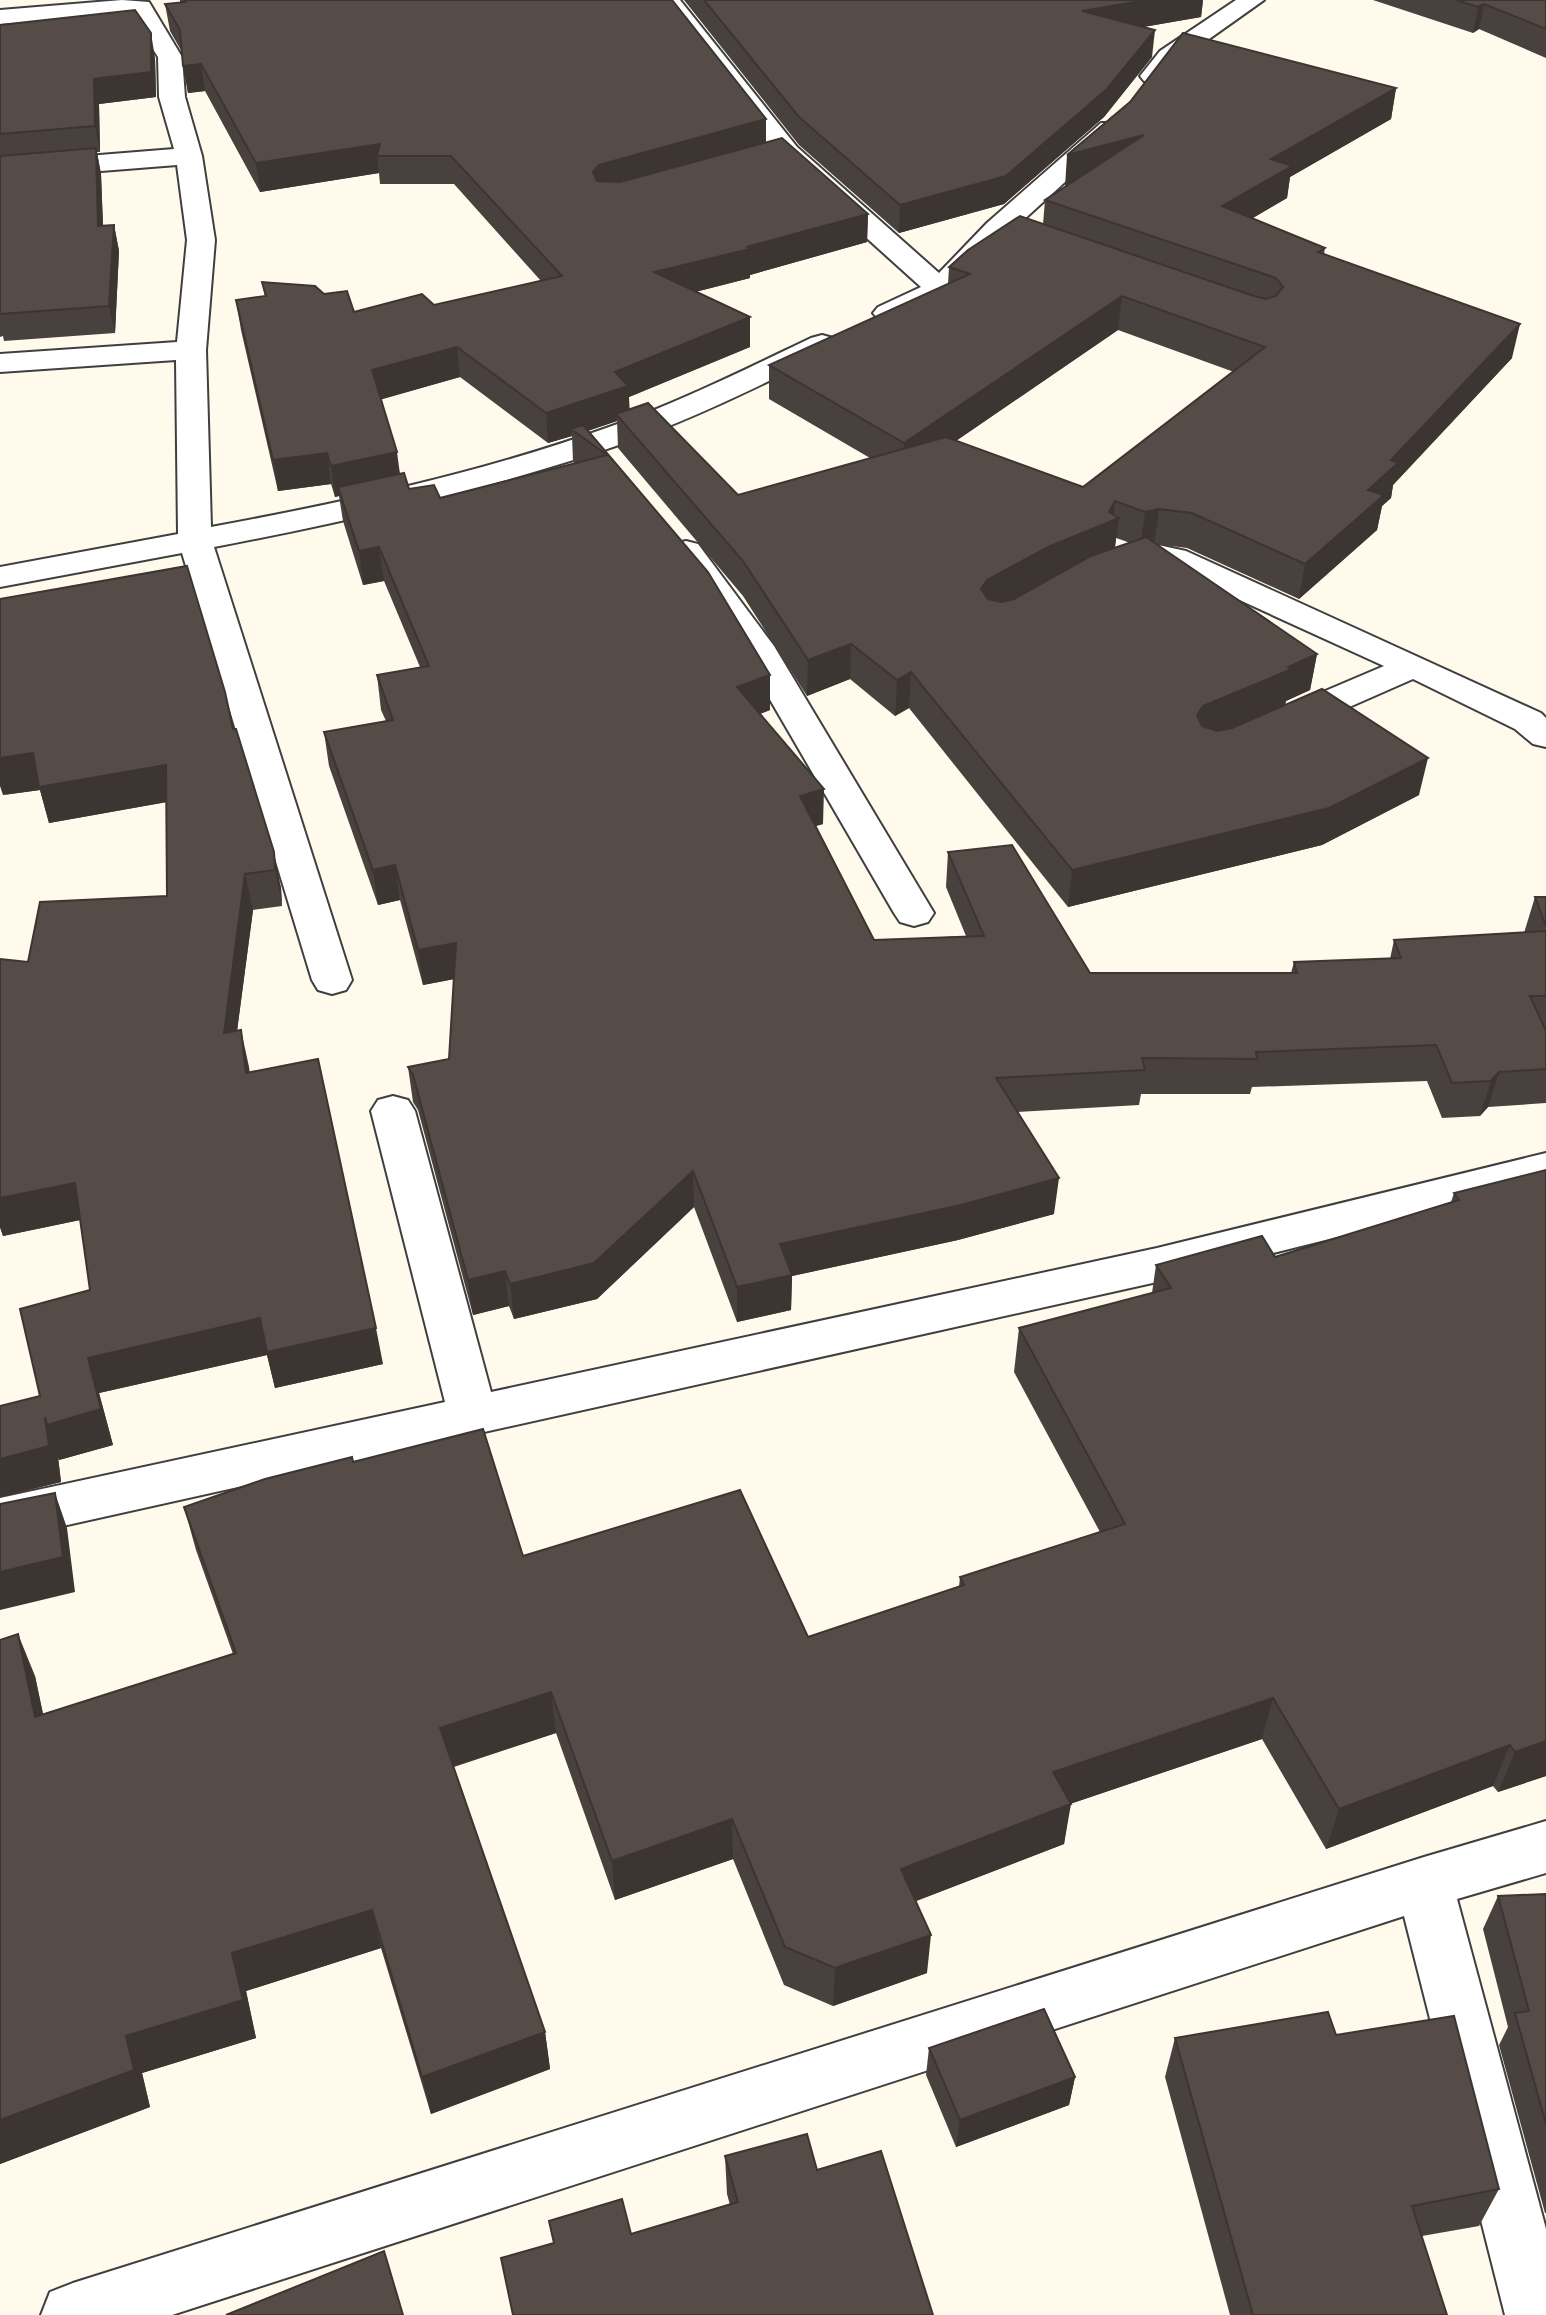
<svg xmlns="http://www.w3.org/2000/svg" width="1546" height="2315" viewBox="0 0 1546 2315" font-family="'PT Serif',serif">
<style>
.lines{fill:none;stroke-linecap:round;stroke-linejoin:round}
.street-casing{stroke:#3f3f3f;stroke-width:4}
.street{fill:#fff;fill-rule:evenodd}
.wall{fill:#49413e;fill-rule:evenodd}
.shaded-wall{fill:#3c3532}
.building{fill:#554c48;stroke:#3c3532;stroke-width:2}
</style>
<rect width="100%" height="100%" fill="#fffaeb"/>
<g class="lines">
<defs>
<g id="street">
<path d="M 122,0 L 149,2 L 182,57 L 185,97 L 202,156 L 215,240 L 206,350 L 211,527 C 346,502 482,473 612,426 C 680,402 746,369 811,338 L 822,335 L 833,338 L 837,344 L 833,350 C 767,382 701,415 633,440 C 497,488 355,520 214,547 L 352,980 L 346,990 L 332,994 L 318,990 L 312,980 L 182,553 L 0,587 L 0,567 L 178,534 L 176,360 L 0,372 L 0,354 L 177,342 L 187,240 L 177,165 L 0,179 L 0,163 L 174,149 L 159,97 L 158,57 L 131,15 L 0,24 L 0,10 Z"/>
<path d="M 656,0 L 680,0 L 797,147 L 939,273 L 987,223 L 1101,123 L 1119,123 L 1123,129 L 1007,235 L 950,295 L 898,319 L 888,322 L 878,319 L 873,313 L 878,307 L 921,287 L 779,159 Z"/>
<path d="M 1236,0 L 1264,0 L 1178,61 L 1162,81 L 1144,81 L 1140,76 L 1160,51 Z"/>
<path d="M 686,541 L 698,544 L 774,646 L 934,913 L 928,922 L 914,926 L 900,922 L 894,913 L 740,648 L 669,551 L 674,544 Z"/>
<path d="M 1158,545 L 1186,551 L 1541,713 L 1546,718 L 1546,747 L 1533,744 L 1515,729 L 1413,679 L 1297,730 L 1284,733 L 1271,730 L 1266,722 L 1271,714 L 1384,666 L 1165,566 L 1125,572 L 1113,569 L 1108,562 L 1113,555 Z"/>
<path d="M 393,1096 L 408,1100 L 415,1111 L 491,1392 L 1157,1248 L 1546,1153 L 1546,1185 L 1157,1282 L 0,1540 L 0,1498 L 445,1402 L 371,1111 L 378,1100 Z"/>
<path d="M 1546,1821 L 1546,1873 L 1457,1899 L 1546,2229 L 1546,2315 L 1505,2315 L 1404,1916 L 172,2315 L 41,2315 L 50,2292 L 73,2283 L 1424,1857 Z"/>
</g>
</defs>
<!-- street casing -->
<use href="#street" class="street-casing"/>
<!-- street -->
<use href="#street" class="street"/>
</g>
<!-- wall -->
<g class="wall">
<path d="M 180,0 L 672,0 L 766,119 L 766,143 L 868,214 L 867,242 L 750,275 L 750,278 L 695,292 L 750,317 L 750,347 L 629,397 L 629,409 L 738,495 L 870,458 L 769,399 L 769,365 L 948,284 L 949,267 L 1043,224 L 1045,200 L 1396,88 L 1391,119 L 1290,177 L 1287,198 L 1253,218 L 1325,248 L 1324,254 L 1512,358 L 1393,485 L 1391,498 L 1382,506 L 1377,530 L 1299,599 L 1187,548 L 1156,544 L 1317,654 L 1310,690 L 1286,701 L 1285,705 L 1419,795 L 1322,845 L 1068,907 L 909,708 L 895,716 L 850,679 L 807,696 L 743,596 L 618,448 L 617,421 L 588,431 L 708,572 L 770,710 L 760,714 L 823,824 L 815,826 L 874,940 L 966,936 L 946,887 L 948,852 L 1090,973 L 1291,973 L 1294,962 L 1390,959 L 1394,940 L 1524,933 L 1535,897 L 1546,897 L 1546,1103 L 1488,1107 L 1480,1116 L 1442,1118 L 1427,1081 L 1252,1087 L 1250,1094 L 1141,1094 L 1139,1105 L 1017,1112 L 1054,1214 L 958,1240 L 792,1276 L 791,1310 L 737,1322 L 694,1207 L 597,1299 L 514,1319 L 509,1306 L 473,1315 L 418,1110 L 413,1102 L 408,1067 L 449,1059 L 454,979 L 423,985 L 400,900 L 378,905 L 329,766 L 324,732 L 386,721 L 381,710 L 377,675 L 420,667 L 384,581 L 363,585 L 343,521 L 339,496 L 335,497 L 331,484 L 278,491 L 241,330 L 236,300 L 265,297 L 262,282 L 324,294 L 354,312 L 434,305 L 541,281 L 454,184 L 380,184 L 379,173 L 260,192 L 205,91 L 188,93 L 182,52 L 170,31 L 165,4 L 180,3 ZM 1118,330 L 1234,372 L 1083,487 L 956,441 ZM 460,377 L 548,443 L 572,436 L 573,462 L 575,463 L 440,498 L 409,489 L 400,474 L 381,399 ZM 1116,538 L 1122,540 L 1130,543 L 1115,548 Z"/>
<path d="M 684,0 L 1203,0 L 1201,17 L 1143,27 L 1152,57 L 1104,117 L 1004,204 L 899,233 L 799,145 Z"/>
<path d="M 1373,0 L 1546,0 L 1546,58 L 1479,29 L 1473,33 Z"/>
<path d="M 0,25 L 155,58 L 156,97 L 99,104 L 100,152 L 97,152 L 101,174 L 103,226 L 114,225 L 119,251 L 115,333 L 4,341 L 3,336 L 0,337 Z"/>
<path d="M 233,729 L 281,888 L 282,906 L 253,910 L 237,1031 L 249,1072 L 383,1364 L 275,1388 L 267,1355 L 99,1393 L 113,1445 L 59,1460 L 58,1457 L 61,1482 L 0,1497 L 0,1406 L 40,1396 L 90,1290 L 80,1220 L 3,1236 L 0,1227 L 0,959 L 28,962 L 167,896 L 166,802 L 49,823 L 40,790 L 3,795 Z"/>
<path d="M 1546,1170 L 1546,1776 L 1498,1792 L 1493,1786 L 1326,1849 L 1262,1739 L 1070,1804 L 1064,1844 L 916,1901 L 927,1973 L 833,2006 L 784,1985 L 733,1859 L 615,1900 L 556,1733 L 454,1767 L 545,2032 L 550,2069 L 431,2114 L 381,1948 L 246,1991 L 256,2038 L 142,2073 L 150,2107 L 0,2164 L 35,1676 L 43,1714 L 233,1654 L 196,1550 L 184,1507 L 353,1462 L 523,1556 L 808,1637 L 959,1587 L 960,1577 L 1100,1532 L 1014,1372 L 1019,1328 L 1152,1293 L 1156,1265 L 1275,1257 L 1451,1202 L 1454,1193 Z"/>
<path d="M 1546,1894 L 1546,2213 L 1545,2213 L 1499,2045 L 1508,2027 L 1483,1929 L 1498,1896 Z"/>
<path d="M 1336,2035 L 1499,2189 L 1479,2226 L 1422,2236 L 1447,2315 L 1230,2315 L 1165,2077 L 1175,2038 Z"/>
<path d="M 929,2048 L 1075,2077 L 1069,2105 L 956,2147 L 926,2075 Z"/>
<path d="M 725,2156 L 817,2170 L 933,2315 L 631,2234 L 730,2205 L 727,2194 Z"/>
</g>
<!-- shaded-wall -->
<g class="shaded-wall">
<path d="M 1146,0 L 1203,0 L 1201,17 L 1080,38 L 1082,11 Z"/>
<path d="M 1484,4 L 1479,29 L 1473,33 L 1478,7 Z"/>
<path d="M 1155,30 L 1152,57 L 1104,117 L 1004,204 L 899,233 L 900,205 Z"/>
<path d="M 151,33 L 155,58 L 156,97 L 99,104 L 100,152 L 95,126 L 94,79 Z"/>
<path d="M 201,64 L 205,91 L 188,93 L 183,66 Z"/>
<path d="M 1396,88 L 1391,119 L 1290,177 L 1287,198 L 1218,238 L 1222,206 L 1271,159 Z"/>
<path d="M 766,119 L 766,147 L 594,200 L 593,172 L 599,165 Z"/>
<path d="M 1144,135 L 1065,187 L 1067,155 Z"/>
<path d="M 380,144 L 377,156 L 379,173 L 260,192 L 256,163 Z"/>
<path d="M 96,148 L 101,174 L 104,253 L 98,226 Z"/>
<path d="M 868,214 L 867,242 L 750,275 L 750,278 L 656,302 L 654,272 Z"/>
<path d="M 114,225 L 119,251 L 115,333 L 109,306 Z"/>
<path d="M 1122,296 L 1118,330 L 903,477 L 904,443 Z"/>
<path d="M 750,317 L 750,347 L 629,397 L 630,416 L 616,414 L 617,421 L 578,434 L 571,429 L 572,436 L 548,443 L 546,413 L 615,372 Z"/>
<path d="M 1520,324 L 1512,358 L 1393,485 L 1391,498 L 1382,506 L 1377,530 L 1299,599 L 1305,564 L 1391,460 Z"/>
<path d="M 457,347 L 460,377 L 376,401 L 372,370 Z"/>
<path d="M 397,452 L 401,482 L 338,487 L 339,496 L 335,497 L 331,466 Z"/>
<path d="M 327,453 L 331,484 L 278,491 L 273,460 Z"/>
<path d="M 1115,501 L 1113,521 L 1119,518 L 1114,553 L 985,615 L 981,589 L 987,580 L 1109,512 Z"/>
<path d="M 1159,509 L 1154,544 L 1140,547 L 1145,512 Z"/>
<path d="M 379,547 L 384,581 L 363,585 L 359,551 Z"/>
<path d="M 851,644 L 850,679 L 807,696 L 808,660 Z"/>
<path d="M 1317,654 L 1310,690 L 1286,701 L 1285,705 L 1198,742 L 1197,715 L 1203,706 Z"/>
<path d="M 911,672 L 909,708 L 895,716 L 897,680 Z"/>
<path d="M 770,675 L 770,710 L 738,722 L 737,687 Z"/>
<path d="M 33,753 L 166,765 L 173,801 L 49,823 L 40,790 L 3,795 L 0,786 L 0,756 Z"/>
<path d="M 1428,758 L 1419,795 L 1322,845 L 1068,907 L 1072,870 Z"/>
<path d="M 824,789 L 823,824 L 799,831 L 800,796 Z"/>
<path d="M 274,852 L 281,888 L 282,906 L 275,870 Z"/>
<path d="M 395,865 L 400,900 L 378,905 L 373,870 Z"/>
<path d="M 245,874 L 253,910 L 232,1069 L 224,1033 Z"/>
<path d="M 456,943 L 460,978 L 423,985 L 418,950 Z"/>
<path d="M 241,1030 L 249,1067 L 254,1109 L 246,1073 Z"/>
<path d="M 1499,1072 L 1488,1107 L 1480,1116 L 1491,1081 Z"/>
<path d="M 693,1171 L 694,1207 L 597,1299 L 514,1319 L 510,1284 Z"/>
<path d="M 1059,1178 L 1054,1214 L 958,1240 L 792,1276 L 791,1310 L 737,1322 L 737,1287 L 780,1244 Z"/>
<path d="M 75,1183 L 85,1219 L 3,1236 L 0,1227 L 0,1198 Z"/>
<path d="M 505,1271 L 509,1306 L 473,1315 L 468,1280 Z"/>
<path d="M 260,1318 L 376,1328 L 383,1364 L 275,1388 L 267,1355 L 99,1393 L 113,1445 L 59,1460 L 58,1457 L 61,1482 L 0,1497 L 0,1459 L 45,1417 L 88,1358 Z"/>
<path d="M 55,1493 L 67,1528 L 75,1592 L 0,1610 L 0,1572 Z"/>
<path d="M 18,1634 L 35,1676 L 52,1757 L 35,1717 Z"/>
<path d="M 551,1692 L 556,1733 L 448,1768 L 440,1728 Z"/>
<path d="M 1273,1698 L 1262,1739 L 1046,1812 L 1053,1772 Z"/>
<path d="M 1546,1741 L 1546,1776 L 1498,1792 L 1515,1752 Z"/>
<path d="M 1510,1745 L 1493,1786 L 1326,1849 L 1339,1809 Z"/>
<path d="M 1071,1804 L 1064,1844 L 898,1908 L 901,1869 Z"/>
<path d="M 732,1819 L 733,1859 L 615,1900 L 612,1861 Z"/>
<path d="M 372,1910 L 381,1948 L 246,1991 L 256,2038 L 142,2073 L 150,2107 L 0,2164 L 0,2120 L 126,2036 L 232,1953 Z"/>
<path d="M 931,1935 L 927,1973 L 833,2006 L 835,1968 Z"/>
<path d="M 545,2032 L 550,2069 L 431,2114 L 422,2077 Z"/>
<path d="M 1075,2077 L 1069,2105 L 956,2147 L 960,2120 Z"/>
</g>
<!-- building -->
<g class="building">
<path d="M 185,0 L 672,0 L 766,119 L 599,165 L 593,172 L 597,181 L 620,182 L 782,138 L 868,214 L 747,247 L 750,249 L 654,272 L 750,317 L 615,372 L 628,386 L 546,413 L 457,347 L 372,370 L 397,452 L 331,466 L 327,453 L 273,460 L 236,300 L 266,296 L 262,282 L 315,286 L 324,294 L 347,291 L 354,312 L 422,294 L 434,305 L 562,276 L 451,156 L 377,156 L 380,144 L 256,163 L 201,64 L 183,66 L 180,30 L 165,4 L 186,2 Z"/>
<path d="M 704,0 L 1146,0 L 1082,11 L 1155,30 L 1107,89 L 1006,176 L 900,205 L 799,117 Z"/>
<path d="M 1456,0 L 1546,0 L 1546,29 L 1484,4 L 1478,7 Z"/>
<path d="M 135,10 L 151,33 L 151,72 L 94,79 L 95,126 L 0,134 L 0,25 Z"/>
<path d="M 1183,33 L 1396,88 L 1271,159 L 1292,166 L 1222,206 L 1325,248 L 1318,252 L 1520,324 L 1391,460 L 1398,463 L 1368,490 L 1384,495 L 1305,564 L 1192,513 L 1159,509 L 1145,512 L 1115,501 L 1109,512 L 1119,518 L 1048,547 L 987,580 L 981,589 L 988,599 L 1002,602 L 1014,599 L 1091,556 L 1146,537 L 1317,654 L 1288,667 L 1292,669 L 1203,706 L 1197,715 L 1202,726 L 1217,731 L 1232,728 L 1322,689 L 1428,758 L 1329,808 L 1072,870 L 911,672 L 897,680 L 851,644 L 808,660 L 743,561 L 616,414 L 648,403 L 738,495 L 946,437 L 1083,487 L 1265,347 L 1122,296 L 904,443 L 769,365 L 970,274 L 949,267 L 968,250 L 1020,216 L 1254,296 L 1266,299 L 1276,296 L 1283,287 L 1276,278 L 1045,200 L 1144,135 L 1067,155 L 1130,102 Z"/>
<path d="M 96,148 L 98,226 L 114,225 L 109,306 L 0,314 L 0,156 Z"/>
<path d="M 583,425 L 708,572 L 770,675 L 737,687 L 824,789 L 800,796 L 874,940 L 984,936 L 948,852 L 1012,845 L 1090,973 L 1297,973 L 1294,962 L 1401,958 L 1394,940 L 1546,931 L 1546,996 L 1530,996 L 1546,1031 L 1546,1069 L 1499,1072 L 1491,1081 L 1452,1083 L 1436,1045 L 1256,1052 L 1257,1059 L 1142,1058 L 1145,1070 L 996,1078 L 1059,1178 L 961,1205 L 780,1244 L 792,1275 L 737,1287 L 693,1171 L 594,1263 L 510,1284 L 505,1271 L 468,1280 L 413,1075 L 408,1067 L 449,1059 L 456,943 L 418,950 L 395,865 L 373,870 L 324,732 L 393,720 L 377,675 L 429,666 L 379,547 L 359,551 L 338,487 L 404,473 L 409,489 L 434,485 L 440,498 L 607,455 L 571,429 Z"/>
<path d="M 187,566 L 225,692 L 233,729 L 236,729 L 274,852 L 275,870 L 245,874 L 224,1033 L 241,1030 L 246,1073 L 318,1059 L 376,1328 L 267,1352 L 260,1318 L 88,1358 L 101,1409 L 47,1425 L 45,1417 L 49,1446 L 0,1459 L 0,1406 L 40,1396 L 20,1309 L 90,1290 L 75,1183 L 0,1198 L 0,959 L 28,962 L 40,902 L 167,896 L 166,765 L 39,787 L 33,753 L 0,758 L 0,599 Z"/>
<path d="M 1535,897 L 1546,897 L 1546,926 Z"/>
<path d="M 1546,1170 L 1546,1741 L 1515,1752 L 1510,1745 L 1339,1809 L 1273,1698 L 1053,1772 L 1071,1804 L 901,1869 L 931,1935 L 835,1968 L 785,1947 L 732,1819 L 612,1861 L 551,1692 L 440,1728 L 545,2032 L 422,2077 L 372,1910 L 232,1953 L 243,2000 L 126,2036 L 134,2070 L 0,2120 L 0,1640 L 18,1634 L 35,1717 L 236,1653 L 184,1507 L 265,1479 L 352,1457 L 353,1462 L 483,1429 L 523,1556 L 740,1490 L 808,1637 L 964,1585 L 960,1577 L 1125,1524 L 1019,1328 L 1171,1288 L 1156,1265 L 1262,1236 L 1275,1257 L 1459,1200 L 1454,1193 Z"/>
<path d="M 55,1493 L 63,1557 L 0,1572 L 0,1504 Z"/>
<path d="M 1546,1894 L 1546,2124 L 1515,2013 L 1529,2011 L 1498,1896 Z"/>
<path d="M 1044,2009 L 1075,2077 L 960,2120 L 929,2048 Z"/>
<path d="M 1328,2012 L 1336,2035 L 1454,2016 L 1499,2189 L 1412,2206 L 1447,2315 L 1253,2315 L 1175,2038 Z"/>
<path d="M 807,2134 L 817,2170 L 881,2151 L 933,2315 L 513,2315 L 501,2258 L 554,2243 L 549,2221 L 622,2199 L 631,2234 L 738,2202 L 725,2156 Z"/>
<path d="M 384,2251 L 403,2315 L 226,2315 Z"/>
</g>
</svg>
